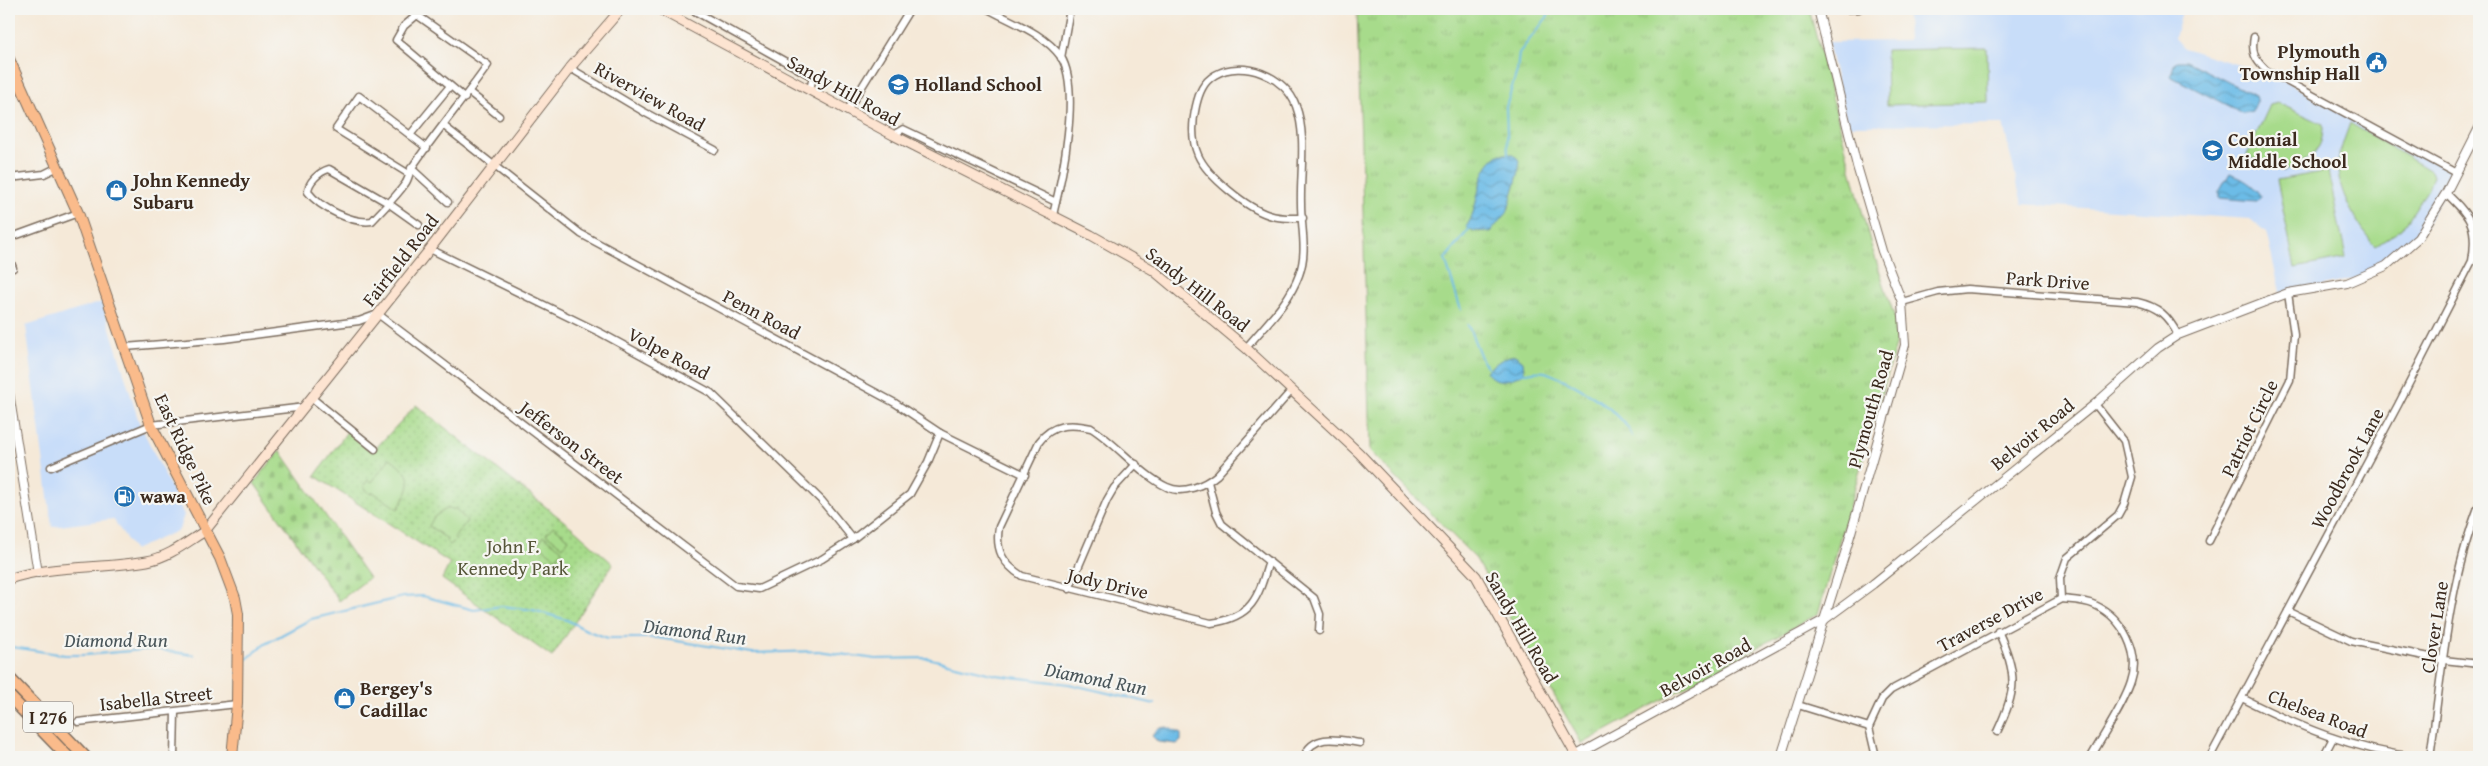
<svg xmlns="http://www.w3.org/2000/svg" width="2488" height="766" viewBox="0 0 2488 766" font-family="'Gentium Book Plus',serif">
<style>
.built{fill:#c8ddf9}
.grass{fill:url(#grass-tufts);stroke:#718254}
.cemetery{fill:url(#cemetery-stones);stroke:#718254}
.park{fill:url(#park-dots);stroke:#718254}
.garden{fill:#a7db8b;stroke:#718254}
.water{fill:url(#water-waves);stroke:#547382}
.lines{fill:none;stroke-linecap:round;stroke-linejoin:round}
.stream{stroke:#6cbce7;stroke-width:2}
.minor-casing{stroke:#7c6d5f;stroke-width:9}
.tertiary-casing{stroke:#7c6d5f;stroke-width:10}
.secondary-casing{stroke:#7c6d5f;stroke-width:11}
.primary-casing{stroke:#7c6d5f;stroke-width:12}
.motorway-casing{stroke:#7c6d5f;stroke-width:14}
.minor{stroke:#fff;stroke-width:6}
.tertiary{stroke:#fff;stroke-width:8}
.secondary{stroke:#fde4d1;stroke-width:9}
.primary{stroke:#fabb8b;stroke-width:10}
.motorway{stroke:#fabb8b;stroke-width:11}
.rail{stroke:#3b2a1e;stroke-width:2}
.labels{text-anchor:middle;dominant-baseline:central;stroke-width:4.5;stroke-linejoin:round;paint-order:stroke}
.shield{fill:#f6f6f2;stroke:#73675e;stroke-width:1}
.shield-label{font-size:18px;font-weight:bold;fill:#3b2a1e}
.poi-label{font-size:19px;font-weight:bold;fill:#3b2a1e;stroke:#f6f6f2;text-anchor:start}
.street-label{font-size:19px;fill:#3b2a1e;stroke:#f6f6f2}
.park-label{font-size:19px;fill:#565639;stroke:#f6f6f2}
.water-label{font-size:20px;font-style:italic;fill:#4a565a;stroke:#f6f6f2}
</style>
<defs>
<pattern id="grass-tufts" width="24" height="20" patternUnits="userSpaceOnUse" patternTransform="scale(1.25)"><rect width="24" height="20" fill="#a7db8b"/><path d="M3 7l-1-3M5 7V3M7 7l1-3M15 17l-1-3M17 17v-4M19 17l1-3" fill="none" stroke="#91bc78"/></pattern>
<pattern id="cemetery-stones" width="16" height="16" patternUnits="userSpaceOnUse" patternTransform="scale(1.25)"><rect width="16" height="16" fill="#a7db8b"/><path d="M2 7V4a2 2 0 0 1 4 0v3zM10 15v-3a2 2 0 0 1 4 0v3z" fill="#91bc78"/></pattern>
<pattern id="park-dots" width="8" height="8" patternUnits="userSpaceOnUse" patternTransform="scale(1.25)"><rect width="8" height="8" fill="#a7db8b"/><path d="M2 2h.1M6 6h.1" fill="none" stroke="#91bc78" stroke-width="1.8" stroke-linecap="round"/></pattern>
<pattern id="water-waves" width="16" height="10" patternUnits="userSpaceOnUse" patternTransform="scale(1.25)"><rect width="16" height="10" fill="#6cbce7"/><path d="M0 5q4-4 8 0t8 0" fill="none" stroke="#5a99bb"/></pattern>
</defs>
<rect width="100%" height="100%" fill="#f6f6f2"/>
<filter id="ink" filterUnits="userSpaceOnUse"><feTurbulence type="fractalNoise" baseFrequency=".02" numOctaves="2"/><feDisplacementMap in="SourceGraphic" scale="10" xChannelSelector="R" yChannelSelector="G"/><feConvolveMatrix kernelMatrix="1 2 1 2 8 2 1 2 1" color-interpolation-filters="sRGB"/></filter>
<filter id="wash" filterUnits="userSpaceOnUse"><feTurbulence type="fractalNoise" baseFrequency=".0096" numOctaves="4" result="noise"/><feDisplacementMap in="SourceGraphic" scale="20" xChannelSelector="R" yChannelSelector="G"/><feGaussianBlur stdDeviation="1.12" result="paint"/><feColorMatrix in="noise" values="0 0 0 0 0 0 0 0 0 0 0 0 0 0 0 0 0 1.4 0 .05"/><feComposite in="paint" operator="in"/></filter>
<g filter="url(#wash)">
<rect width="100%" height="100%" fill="#f5e9d8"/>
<!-- built -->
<g class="built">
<path d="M 1907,9 L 2183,9 L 2175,38 L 2184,48 L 2277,77 L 2456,173 L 2418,238 L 2369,275 L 2281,296 L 2266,232 L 2250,219 L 2022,204 L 2003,124 L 1847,125 L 1828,42 L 1908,41 Z"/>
<path d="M 102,302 L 139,422 L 184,515 L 179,530 L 134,550 L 113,519 L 52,527 L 26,326 Z"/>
</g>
<!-- grass -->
<path class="grass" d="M 1357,9 L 1809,9 L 1871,245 L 1896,321 L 1896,345 L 1818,614 L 1582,744 L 1476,559 L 1370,451 Z"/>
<!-- cemetery -->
<path class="cemetery" d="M 280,450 L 369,578 L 339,601 L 254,483 Z"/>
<!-- park -->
<path class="park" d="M 416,405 L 574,529 L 613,564 L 552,657 L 442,579 L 450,563 L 315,476 L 349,429 L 376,448 Z"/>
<!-- garden -->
<g class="garden">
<path d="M 1987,48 L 1988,102 L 1887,105 L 1886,50 Z"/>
<path d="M 2278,103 L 2323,124 C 2324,155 2307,158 2284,171 L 2264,165 L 2247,155 L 2270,105 Z"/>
<path d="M 2350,123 L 2431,171 L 2433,176 L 2428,189 L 2402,229 L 2376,246 C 2360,231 2338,191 2338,169 C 2338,153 2345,138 2350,123 Z"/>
<path d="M 2328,171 L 2346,258 L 2295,268 L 2277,180 Z"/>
<path d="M 390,458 C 415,476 413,484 398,509 L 373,492 L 371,494 L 365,489 L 364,485 L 368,480 L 372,482 Z"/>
<path d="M 446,509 L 456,509 L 467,521 L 454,538 L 456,540 L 450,545 L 446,541 L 447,539 L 429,526 L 434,517 Z"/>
<path d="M 553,526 L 569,539 L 563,547 L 546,534 Z"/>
<path d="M 544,536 L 562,550 L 556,558 L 538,544 Z"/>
</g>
<!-- water -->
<g class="water">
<path d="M 2178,61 L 2186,61 L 2256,96 L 2257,99 L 2252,111 L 2242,113 L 2172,77 L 2171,75 L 2175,62 Z"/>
<path d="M 1500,154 L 1513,154 L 1520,161 L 1518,175 L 1507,213 L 1490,232 L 1474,231 L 1466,227 C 1482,204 1474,170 1500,154 Z"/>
<path d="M 2230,173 C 2242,179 2254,184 2261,197 L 2257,201 L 2219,198 L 2219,192 Z"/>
<path d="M 1515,355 L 1523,361 L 1524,373 C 1512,380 1494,386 1486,371 C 1496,364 1502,357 1515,355 Z"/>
<path d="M 1167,727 L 1181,734 L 1181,741 L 1177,744 L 1158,742 L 1152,736 L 1158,728 Z"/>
</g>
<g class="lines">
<!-- stream -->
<g class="stream">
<path d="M 1508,155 L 1506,107 L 1517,71 L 1519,53 L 1548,16 L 1548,9"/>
<path d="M 1461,310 L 1445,259 L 1470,228"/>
<path d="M 1468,325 L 1482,360 L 1490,370"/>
<path d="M 1522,373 C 1530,373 1537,370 1545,372 C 1570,380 1623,411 1632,436"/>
<path d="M 9,645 L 12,647 L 65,655 L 85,655 L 153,649 L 194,655"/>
<path d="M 247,659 L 265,644 L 311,619 L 403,597 L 423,596 L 474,610 L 502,606 L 533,610 L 567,620 L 588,631 L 608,638 L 658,638 L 752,653 L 818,651 L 876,659 L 927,658 L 996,675 L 1069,684 L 1155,704"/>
</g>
</g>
</g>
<g filter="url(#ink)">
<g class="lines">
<defs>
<g id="minor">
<path d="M 691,9 L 813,77 L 810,89"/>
<path d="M 988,9 C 1012,22 1045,34 1061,57 C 1081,89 1062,179 1053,215"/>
<path d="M 1819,10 L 1859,9"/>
<path d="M 2254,37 C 2251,52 2255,60 2266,70 L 2456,173"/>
<path d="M 1061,58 L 1070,9"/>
<path d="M 570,68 L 644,112 L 715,150"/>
<path d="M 469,92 L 499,116"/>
<path d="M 847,111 L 910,9"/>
<path d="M 444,126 L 581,234 L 895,403 L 940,433 L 1025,475"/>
<path d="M 410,135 L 450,86"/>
<path d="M 893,135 L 903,129 L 1056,202"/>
<path d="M 411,168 L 448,202"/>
<path d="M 409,174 L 336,129 L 359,96 L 427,148"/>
<path d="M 9,178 L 44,174 L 58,167"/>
<path d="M 419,225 L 388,203 L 329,169 C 319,172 308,182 308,192 C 320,208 353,224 372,221 C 383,209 396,197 405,184 C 409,179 409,172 413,166 C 436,132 464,99 488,65 L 417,15 L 404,26 L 396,40 L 465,98"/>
<path d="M 9,238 L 78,213"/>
<path d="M 430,249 L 601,333 L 711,393 L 822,501 L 853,539"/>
<path d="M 9,258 L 13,268"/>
<path d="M 1902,302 L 1938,292 L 1967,289 L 2137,302 C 2159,307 2168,316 2178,335"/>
<path d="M 125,347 L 224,339 L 359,321 L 378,314 L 736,586 L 759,589 L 822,559 L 853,539 L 910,494 L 928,462 L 940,433"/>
<path d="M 1246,348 C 1265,325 1289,303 1299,275 C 1308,251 1301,228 1301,204 C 1300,172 1307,136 1296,106 C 1286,76 1242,59 1215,75 C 1203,82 1199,93 1196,106 C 1192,123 1191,139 1198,155 C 1207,176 1247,208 1269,215 C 1280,219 1291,218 1303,218"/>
<path d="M 312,398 L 375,449"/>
<path d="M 51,467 L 151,425 L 305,407"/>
<path d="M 1208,482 L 1216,512 L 1222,524 L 1314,598 L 1320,614 L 1319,631"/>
<path d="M 2209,541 L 2290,380 L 2294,335 L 2288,293"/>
<path d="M 1269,561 C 1258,598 1253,617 1211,623 L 1022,576 C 1003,564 995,550 999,527 L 1039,442 C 1052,424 1070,423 1091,428 C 1116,443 1141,475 1167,487 C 1183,495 1205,485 1217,475 L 1292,390"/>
<path d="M 1069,589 L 1107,500 L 1114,488 L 1136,464"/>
<path d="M 2061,599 L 2060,578 L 2067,558 L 2118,515 L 2124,504 L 2132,477 L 2124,441 L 2095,404"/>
<path d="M 2288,611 L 2351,641 L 2444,660 L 2479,664"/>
<path d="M 2242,698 C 2297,726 2354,750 2416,757"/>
<path d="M 1798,705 L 1869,727 L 1876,757"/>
<path d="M 78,722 L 237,704"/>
<path d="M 1869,727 L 1882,699 L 1891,690 L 2061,599 C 2073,600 2085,600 2095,605 C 2123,618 2141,653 2131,682 C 2124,705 2103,735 2091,757"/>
<path d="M 1997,732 C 2017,690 2018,674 1998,631"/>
<path d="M 174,757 L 175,712"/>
<path d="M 1304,757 C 1313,732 1340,740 1360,743"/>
<path d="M 2210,757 L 2398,405 L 2472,261 C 2478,226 2471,217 2446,193"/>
<path d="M 2323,757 L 2333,738"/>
<path d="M 2430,757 C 2442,672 2448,585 2479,505"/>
</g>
<g id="tertiary">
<path d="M 9,393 L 38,573"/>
<path d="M 1573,757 L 1824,620 L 1873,584 L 2095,404 L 2158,348 L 2178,335 L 2288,293 L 2347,283 L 2386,266 L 2418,238 L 2446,193 L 2479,128"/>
<path d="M 1781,757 L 1846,550 L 1905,345 L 1902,302 L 1882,251 L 1857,166 L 1818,9"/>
</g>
<g id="secondary">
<path d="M 659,9 L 893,135 L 1091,235 L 1153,270 L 1246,348 L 1359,453 L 1476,576 L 1577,757"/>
<path d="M 9,579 C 48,565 105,569 147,561 C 169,557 187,542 205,531 L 430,249 L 570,68 L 621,9"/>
</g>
<path id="primary" d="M 9,59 L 78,213 L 151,425 L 220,558 L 235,598 L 238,614 L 237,704 L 232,757"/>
<g id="motorway">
<path d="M 9,678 L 85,757"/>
<path d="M 9,696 L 68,757"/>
</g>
</defs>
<!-- minor casing -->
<use href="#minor" class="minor-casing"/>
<!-- tertiary casing -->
<use href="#tertiary" class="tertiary-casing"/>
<!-- secondary casing -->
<use href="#secondary" class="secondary-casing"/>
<!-- primary casing -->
<use href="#primary" class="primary-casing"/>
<!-- motorway casing -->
<use href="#motorway" class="motorway-casing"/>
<!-- minor -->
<use href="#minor" class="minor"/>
<!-- tertiary -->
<use href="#tertiary" class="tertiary"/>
<!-- secondary -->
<use href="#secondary" class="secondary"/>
<!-- primary -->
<use href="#primary" class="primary"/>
<!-- motorway -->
<use href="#motorway" class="motorway"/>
<!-- rail -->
<path class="rail" d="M 9,753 L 13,757"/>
</g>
</g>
<!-- icons -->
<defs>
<symbol id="civic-disc" viewBox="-11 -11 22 22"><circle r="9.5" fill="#1f6fb2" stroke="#f6f6f2"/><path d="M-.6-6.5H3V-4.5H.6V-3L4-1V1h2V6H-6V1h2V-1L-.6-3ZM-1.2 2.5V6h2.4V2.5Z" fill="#fff"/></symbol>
<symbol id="school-disc" viewBox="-11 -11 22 22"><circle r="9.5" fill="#1f6fb2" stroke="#f6f6f2"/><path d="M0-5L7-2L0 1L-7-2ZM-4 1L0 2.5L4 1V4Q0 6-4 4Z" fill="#fff"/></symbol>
<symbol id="shop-disc" viewBox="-11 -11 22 22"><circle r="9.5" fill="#1f6fb2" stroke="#f6f6f2"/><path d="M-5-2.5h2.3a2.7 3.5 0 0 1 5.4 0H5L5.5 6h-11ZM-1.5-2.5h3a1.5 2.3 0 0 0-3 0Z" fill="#fff"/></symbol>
<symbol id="fuel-disc" viewBox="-11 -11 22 22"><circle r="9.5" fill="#1f6fb2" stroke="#f6f6f2"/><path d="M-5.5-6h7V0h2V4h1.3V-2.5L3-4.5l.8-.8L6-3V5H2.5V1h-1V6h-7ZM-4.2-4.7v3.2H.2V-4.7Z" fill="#fff"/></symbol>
</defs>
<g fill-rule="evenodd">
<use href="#civic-disc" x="2364" y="50" width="25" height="25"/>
<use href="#school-disc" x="886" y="72" width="25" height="25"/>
<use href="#school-disc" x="2200" y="138" width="25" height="25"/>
<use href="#shop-disc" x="104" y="178" width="25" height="25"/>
<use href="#fuel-disc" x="112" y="484" width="25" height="25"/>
<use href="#shop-disc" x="332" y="686" width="25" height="25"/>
</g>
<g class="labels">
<!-- shield labels -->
<rect class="shield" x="23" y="701.5" width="50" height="31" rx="4"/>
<g class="shield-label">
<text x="48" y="717">I 276</text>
</g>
<!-- poi labels -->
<g class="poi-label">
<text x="2360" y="51" text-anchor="end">Plymouth<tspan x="2360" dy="22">Township Hall</tspan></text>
<text x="915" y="84">Holland School</text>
<text x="2228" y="139">Colonial<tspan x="2228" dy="22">Middle School</tspan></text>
<text x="133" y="180">John Kennedy<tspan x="133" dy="22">Subaru</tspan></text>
<text x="140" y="496">wawa</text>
<text x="360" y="688">Bergey's<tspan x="360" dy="22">Cadillac</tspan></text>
</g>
<!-- street labels -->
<g class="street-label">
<text transform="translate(844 90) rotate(29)">Sandy Hill Road</text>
<text transform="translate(650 96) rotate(29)">Riverview Road</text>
<text transform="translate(400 260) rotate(-52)">Fairfield Road</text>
<text transform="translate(2048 280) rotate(4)">Park Drive</text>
<text transform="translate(1198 289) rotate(38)">Sandy Hill Road</text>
<text transform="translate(762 314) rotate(28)">Penn Road</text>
<text transform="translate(669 353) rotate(28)">Volpe Road</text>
<text transform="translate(1870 409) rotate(-74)">Plymouth Road</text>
<text transform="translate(2249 428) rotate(-64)">Patriot Circle</text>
<text transform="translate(2032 434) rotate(-39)">Belvoir Road</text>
<text transform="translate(572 442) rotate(37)">Jefferson Street</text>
<text transform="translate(186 449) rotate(65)">East Ridge Pike</text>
<text transform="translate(2347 468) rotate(-62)">Woodbrook Lane</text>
<text transform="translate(1108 583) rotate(13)">Jody Drive</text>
<text transform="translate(1990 619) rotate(-28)">Traverse Drive</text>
<text transform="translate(1522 627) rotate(60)">Sandy Hill Road</text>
<text transform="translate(2434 627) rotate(-81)">Clover Lane</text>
<text transform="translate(1705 667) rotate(-29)">Belvoir Road</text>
<text transform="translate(156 698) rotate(-6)">Isabella Street</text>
<text transform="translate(2318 713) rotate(21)">Chelsea Road</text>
</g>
<!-- park labels -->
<g class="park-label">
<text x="513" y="546">John F.<tspan x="513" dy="22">Kennedy Park</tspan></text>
</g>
<!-- water labels -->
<g class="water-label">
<text transform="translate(695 631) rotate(7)">Diamond Run</text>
<text x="116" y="639">Diamond Run</text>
<text transform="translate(1096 678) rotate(11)">Diamond Run</text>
</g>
</g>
<!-- margin -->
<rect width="2488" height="766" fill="none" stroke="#f6f6f2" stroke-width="30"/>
</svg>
